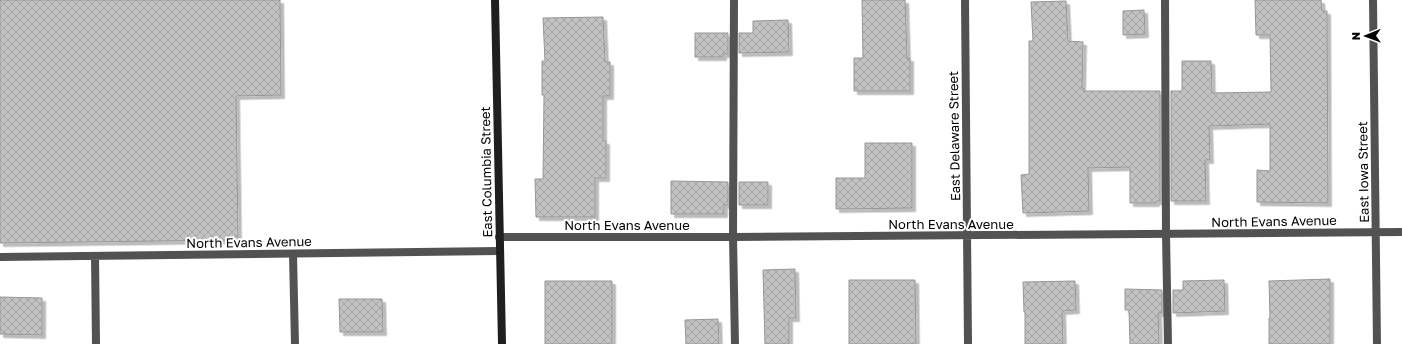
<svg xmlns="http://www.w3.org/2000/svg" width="1402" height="344" viewBox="0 0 1402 344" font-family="'Golos Text',sans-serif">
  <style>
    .building { fill: url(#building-cross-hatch); stroke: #969696; filter: url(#shadow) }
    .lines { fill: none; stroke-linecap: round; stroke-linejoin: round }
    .lane { stroke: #525252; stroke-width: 8 }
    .street { stroke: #525252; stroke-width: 8 }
    .secondary { stroke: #1f1f1f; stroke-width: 8 }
    .labels { text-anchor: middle; stroke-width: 4; stroke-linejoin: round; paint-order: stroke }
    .street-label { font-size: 13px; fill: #000; stroke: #fff }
  </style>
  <defs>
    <pattern id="building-cross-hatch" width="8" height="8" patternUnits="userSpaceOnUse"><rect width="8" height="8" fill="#c2c2c2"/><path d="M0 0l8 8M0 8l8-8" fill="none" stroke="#a5a5a5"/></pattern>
    <filter id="shadow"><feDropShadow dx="3.5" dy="3.5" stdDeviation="0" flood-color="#0004"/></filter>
  </defs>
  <rect width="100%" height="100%" fill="#fff"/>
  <path class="building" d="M 0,0 L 280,0 L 281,95 L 236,96 L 238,240 L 0,243 Z
    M 862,0 L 905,0 L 907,58 L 910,58 L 910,91 L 854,91 L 854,58 L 863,58 Z
    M 1255,0 L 1321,0 L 1322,11 L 1327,11 L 1328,203 L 1257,202 L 1257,170 L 1270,171 L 1270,124 L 1209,126 L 1210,160 L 1205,160 L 1206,201 L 1171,201 L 1171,91 L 1182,91 L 1182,61 L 1211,61 L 1212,93 L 1271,92 L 1270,35 L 1256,35 Z
    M 1066,1 L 1068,41 L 1083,42 L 1082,88 L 1084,88 L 1084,91 L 1160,91 L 1160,201 L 1156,201 L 1156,203 L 1130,203 L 1130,167 L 1088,168 L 1089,211 L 1023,213 L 1021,175 L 1029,174 L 1029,41 L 1033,41 L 1031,2 Z
    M 1144,10 L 1145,34 L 1123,35 L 1123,11 Z
    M 603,17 L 605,62 L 610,62 L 610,96 L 603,96 L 603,141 L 606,141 L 606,178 L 595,178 L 595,217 L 536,217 L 535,179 L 543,179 L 544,95 L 542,95 L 542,61 L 545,61 L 543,18 Z
    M 788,20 L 789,52 L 739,53 L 739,33 L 753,33 L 753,21 Z
    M 695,33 L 728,33 L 728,54 L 723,54 L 723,57 L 695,57 Z
    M 865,143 L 912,143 L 912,208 L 836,209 L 836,178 L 865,178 Z
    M 671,181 L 728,182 L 728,205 L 724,205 L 724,214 L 671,214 Z
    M 739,182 L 768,182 L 768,205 L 739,205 Z
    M 795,269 L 796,318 L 789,318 L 789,344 L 765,344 L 763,270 Z
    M 1330,279 L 1330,344 L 1269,344 L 1269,318 L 1270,318 L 1269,281 Z
    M 849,280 L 915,280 L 916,344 L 849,344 Z
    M 1224,280 L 1225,311 L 1173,313 L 1173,290 L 1183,290 L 1183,281 Z
    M 545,281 L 612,281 L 612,344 L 545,344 Z
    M 1075,281 L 1076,310 L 1062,311 L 1063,344 L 1025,344 L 1025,312 L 1024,312 L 1023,282 Z
    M 1125,289 L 1162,290 L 1162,313 L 1158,313 L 1159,344 L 1130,344 L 1129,310 L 1125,310 Z
    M 0,297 L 42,298 L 42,335 L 0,334 Z
    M 339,299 L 382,299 L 383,332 L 340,332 Z
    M 718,319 L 719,344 L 686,344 L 685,320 Z"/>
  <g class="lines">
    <path class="lane" d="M 734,0 L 733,237 L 735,344
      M 1165,0 L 1166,234 L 1168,344
      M 293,254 L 295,344"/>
    <path class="street" d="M 965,0 L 968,344
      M 1373,0 L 1377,344
      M 499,237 L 733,237 L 1402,232
      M 95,256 L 96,344
      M 0,257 L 499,251"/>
    <path class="secondary" d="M 495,0 L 502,344"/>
  </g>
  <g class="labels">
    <g class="street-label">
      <text transform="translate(954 136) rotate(-91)" y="5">East Delaware Street</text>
      <text transform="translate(486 172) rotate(-91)" y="5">East Columbia Street</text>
      <text transform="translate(1363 172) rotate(-91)" y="5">East Iowa Street</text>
      <text transform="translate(1274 221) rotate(-1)" y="5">North Evans Avenue</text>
      <text x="951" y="229">North Evans Avenue</text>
      <text x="627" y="230">North Evans Avenue</text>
      <text transform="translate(249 242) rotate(-1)" y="5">North Evans Avenue</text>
    </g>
  </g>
  <g transform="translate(1366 36) rotate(269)" stroke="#ffffff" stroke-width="3" paint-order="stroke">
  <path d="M0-3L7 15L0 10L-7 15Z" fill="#000000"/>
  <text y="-6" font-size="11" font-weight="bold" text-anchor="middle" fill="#000000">N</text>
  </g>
</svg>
